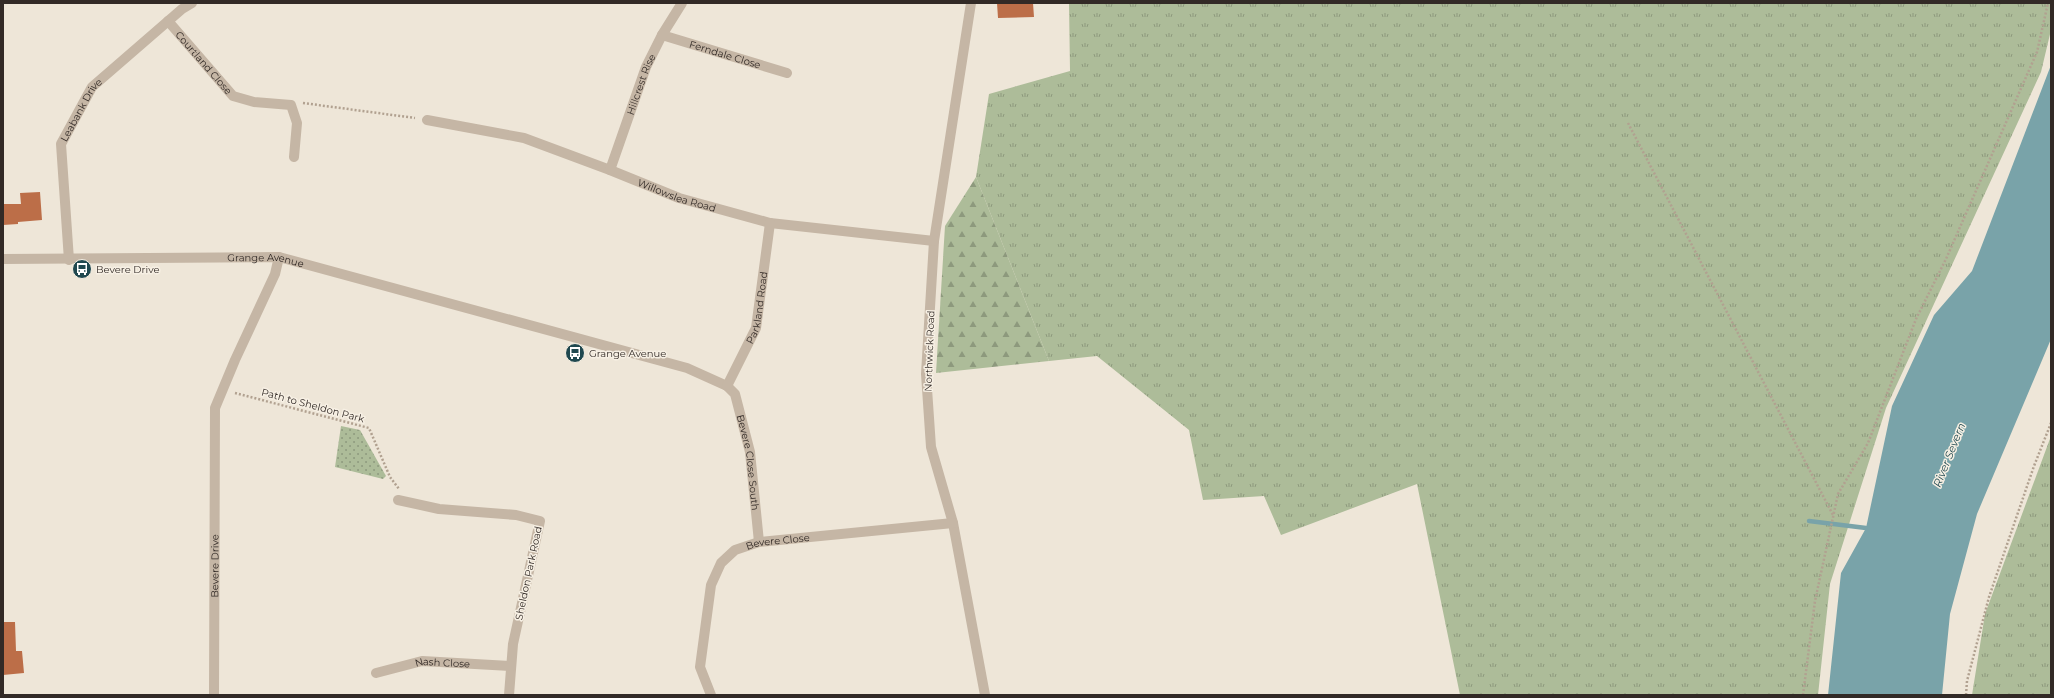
<svg xmlns="http://www.w3.org/2000/svg" width="2054" height="698" viewBox="0 0 2054 698" font-family="Montserrat,sans-serif">
  <style>
    .grass { fill: url(#grass-tufts) }
    .forest { fill: url(#forest-firs) }
    .park { fill: url(#park-dots) }
    .water { fill: #79a3a9 }
    .lines { fill: none; stroke-linecap: round; stroke-linejoin: round }
    .stream { stroke: #79a3a9; stroke-width: 4.5 }
    .building { fill: #bc6e48 }
    .path { stroke: #b1a190; stroke-width: 2.5; stroke-dasharray: 2 2; stroke-linecap: butt }
    .minor { stroke: #c5b6a5; stroke-width: 10 }
    .labels { text-anchor: middle; stroke-width: 3; stroke-linejoin: round; paint-order: stroke }
    .street-label { font-size: 10px; fill: #322a26; stroke: #f7f0e4 }
    .poi-label { font-size: 10px; fill: #322a26; stroke: #f7f0e4; text-anchor: start }
    .water-label { font-size: 11px; font-style: italic; fill: #1f484f; stroke: #f7f0e4 }
  </style>
  <defs>
    <pattern id="grass-tufts" width="24" height="20" patternUnits="userSpaceOnUse"><rect width="24" height="20" fill="#adbc99"/><path d="M3 7l-1-3M5 7V3M7 7l1-3M15 17l-1-3M17 17v-4M19 17l1-3" fill="none" stroke="#8d997d"/></pattern>
    <pattern id="forest-firs" width="22" height="20" patternUnits="userSpaceOnUse"><rect width="22" height="20" fill="#adbc99"/><path d="M5 1l3.5 6h-7zM16 11l3.5 6h-7z" fill="#8d997d"/></pattern>
    <pattern id="park-dots" width="8" height="8" patternUnits="userSpaceOnUse"><rect width="8" height="8" fill="#adbc99"/><path d="M2 2h.1M6 6h.1" fill="none" stroke="#8d997d" stroke-width="1.8" stroke-linecap="round"/></pattern>
  </defs>
  <rect width="100%" height="100%" fill="#eee6d8"/>
  <path class="grass" d="M 1069,3 L 2051,3 L 2051,30 L 2041,72 L 1886,408 L 1830,584 L 1818,695 L 1460,695 L 1417,484 L 1281,535 L 1264,496 L 1203,500 L 1189,430 L 1097,356 L 1049,361 L 976,177 L 989,94 L 1070,71 Z
    M 2051,436 L 2051,695 L 1972,695 L 1985,614 Z"/>
  <path class="forest" d="M 976,177 L 1049,361 L 936,373 L 945,226 Z"/>
  <path class="park" d="M 341,426 L 360,430 L 386,476 L 383,479 L 335,467 Z"/>
  <path class="water" d="M 2051,65 L 2051,339 L 1977,514 L 1950,614 L 1942,695 L 1828,695 L 1841,573 L 1866,528 L 1892,406 L 1934,315 L 1972,271 Z"/>
  <g class="lines">
    <path class="stream" d="M 1809,521 L 1866,528"/>
  </g>
  <path class="building" d="M 997,3 L 1033,3 L 1034,17 L 998,18 Z
    M 40,192 L 42,220 L 18,222 L 18,224 L 3,225 L 3,204 L 21,204 L 20,193 Z
    M 3,622 L 15,622 L 16,651 L 22,651 L 24,673 L 3,675 Z"/>
  <g class="lines">
    <path class="path" d="M 303,103 L 415,118
      M 1628,123 L 1833,515
      M 235,393 L 369,428 L 390,477 L 399,489
      M 1803,695 L 1815,601 L 1838,494 L 1868,443 L 1916,319 L 1946,259 L 2037,52 L 2048,3
      M 1966,695 L 1967,681 L 1989,597 L 2034,466 L 2051,423"/>
    <g class="minor">
      <path d="M 971,3 L 934,241 L 926,374 L 931,447 L 953,523 L 985,695"/>
      <path id="s1" d="M 168,21 L 233,96 L 254,102 L 291,105 L 297,123 L 294,157"/>
      <path id="s2" d="M 662,35 L 787,73"/>
      <path id="s3" d="M 427,120 L 524,138 L 610,170 L 679,198 L 770,223 L 934,241"/>
      <path id="s4" d="M 610,170 L 646,67 L 662,35 L 682,3"/>
      <path id="s5" d="M 3,259 L 279,257 L 687,368 L 727,386 L 735,394 L 750,452 L 759,542"/>
      <path id="s6" d="M 69,260 L 61,144 L 92,87 L 182,9 L 192,3"/>
      <path id="s7" d="M 727,386 L 756,328 L 770,223"/>
      <path d="M 398,500 L 439,509 L 516,515 L 540,521 L 513,644 L 509,695"/>
      <path id="s8" d="M 376,673 L 422,661 L 511,666"/>
      <path id="s9" d="M 214,695 L 215,408 L 235,360 L 275,274 L 279,257"/>
      <path id="s10" d="M 711,695 L 700,667 L 711,585 L 721,563 L 735,550 L 759,542 L 953,523"/>
    </g>
  </g>
  <defs>
    <symbol id="bus-disc" viewBox="-11 -11 22 22"><circle r="9.5" fill="#1f484f" stroke="#f7f0e4"/><path d="M-5-6H5V4H4V6H2V4H-2V6H-4V4H-5ZM-3.5-4V0h7V-4ZM-3.5 1.2v1.5H-2V1.2ZM2 1.2v1.5H3.5V1.2Z" fill="#fff"/></symbol>
  </defs>
  <g fill-rule="evenodd">
    <use href="#bus-disc" x="71" y="258" width="22" height="22"/>
    <use href="#bus-disc" x="564" y="342" width="22" height="22"/>
  </g>
  <g class="labels">
    <g class="street-label">
      <text dy="4" stroke="none"><textPath href="#s2" startOffset="66">Ferndale Close</textPath></text>
      <text dy="4" stroke="none"><textPath href="#s1" startOffset="55">Courtland Close</textPath></text>
      <text dy="4" stroke="none"><textPath href="#s4" startOffset="91">Hillcrest Rise</textPath></text>
      <text dy="4" stroke="none"><textPath href="#s6" startOffset="156">Leabank Drive</textPath></text>
      <text dy="4" stroke="none"><textPath href="#s3" startOffset="262">Willowslea Road</textPath></text>
      <text dy="4" stroke="none"><textPath href="#s5" startOffset="263">Grange Avenue</textPath></text>
      <text dy="4" stroke="none"><textPath href="#s7" startOffset="85">Parkland Road</textPath></text>
      <text transform="translate(929 351) rotate(-88)" y="4">Northwick Road</text>
      <text transform="translate(313 405) rotate(15)" y="4">Path to Sheldon Park</text>
      <text dy="4" stroke="none"><textPath href="#s5" startOffset="824">Bevere Close South</textPath></text>
      <text dy="4" stroke="none"><textPath href="#s10" startOffset="200">Bevere Close</textPath></text>
      <text dy="4" stroke="none"><textPath href="#s9" startOffset="129">Bevere Drive</textPath></text>
      <text transform="translate(528 573) rotate(-78)" y="4">Sheldon Park Road</text>
      <text dy="4" stroke="none"><textPath href="#s8" startOffset="68">Nash Close</textPath></text>
    </g>
    <g class="poi-label">
      <text x="96" y="273">Bevere Drive</text>
      <text x="589" y="357">Grange Avenue</text>
    </g>
    <g class="water-label">
      <text transform="translate(1949 455) rotate(-68)" y="4">River Severn</text>
    </g>
  </g>
  <rect width="2054" height="698" fill="none" stroke="#322a26" stroke-width="8"/>
</svg>
